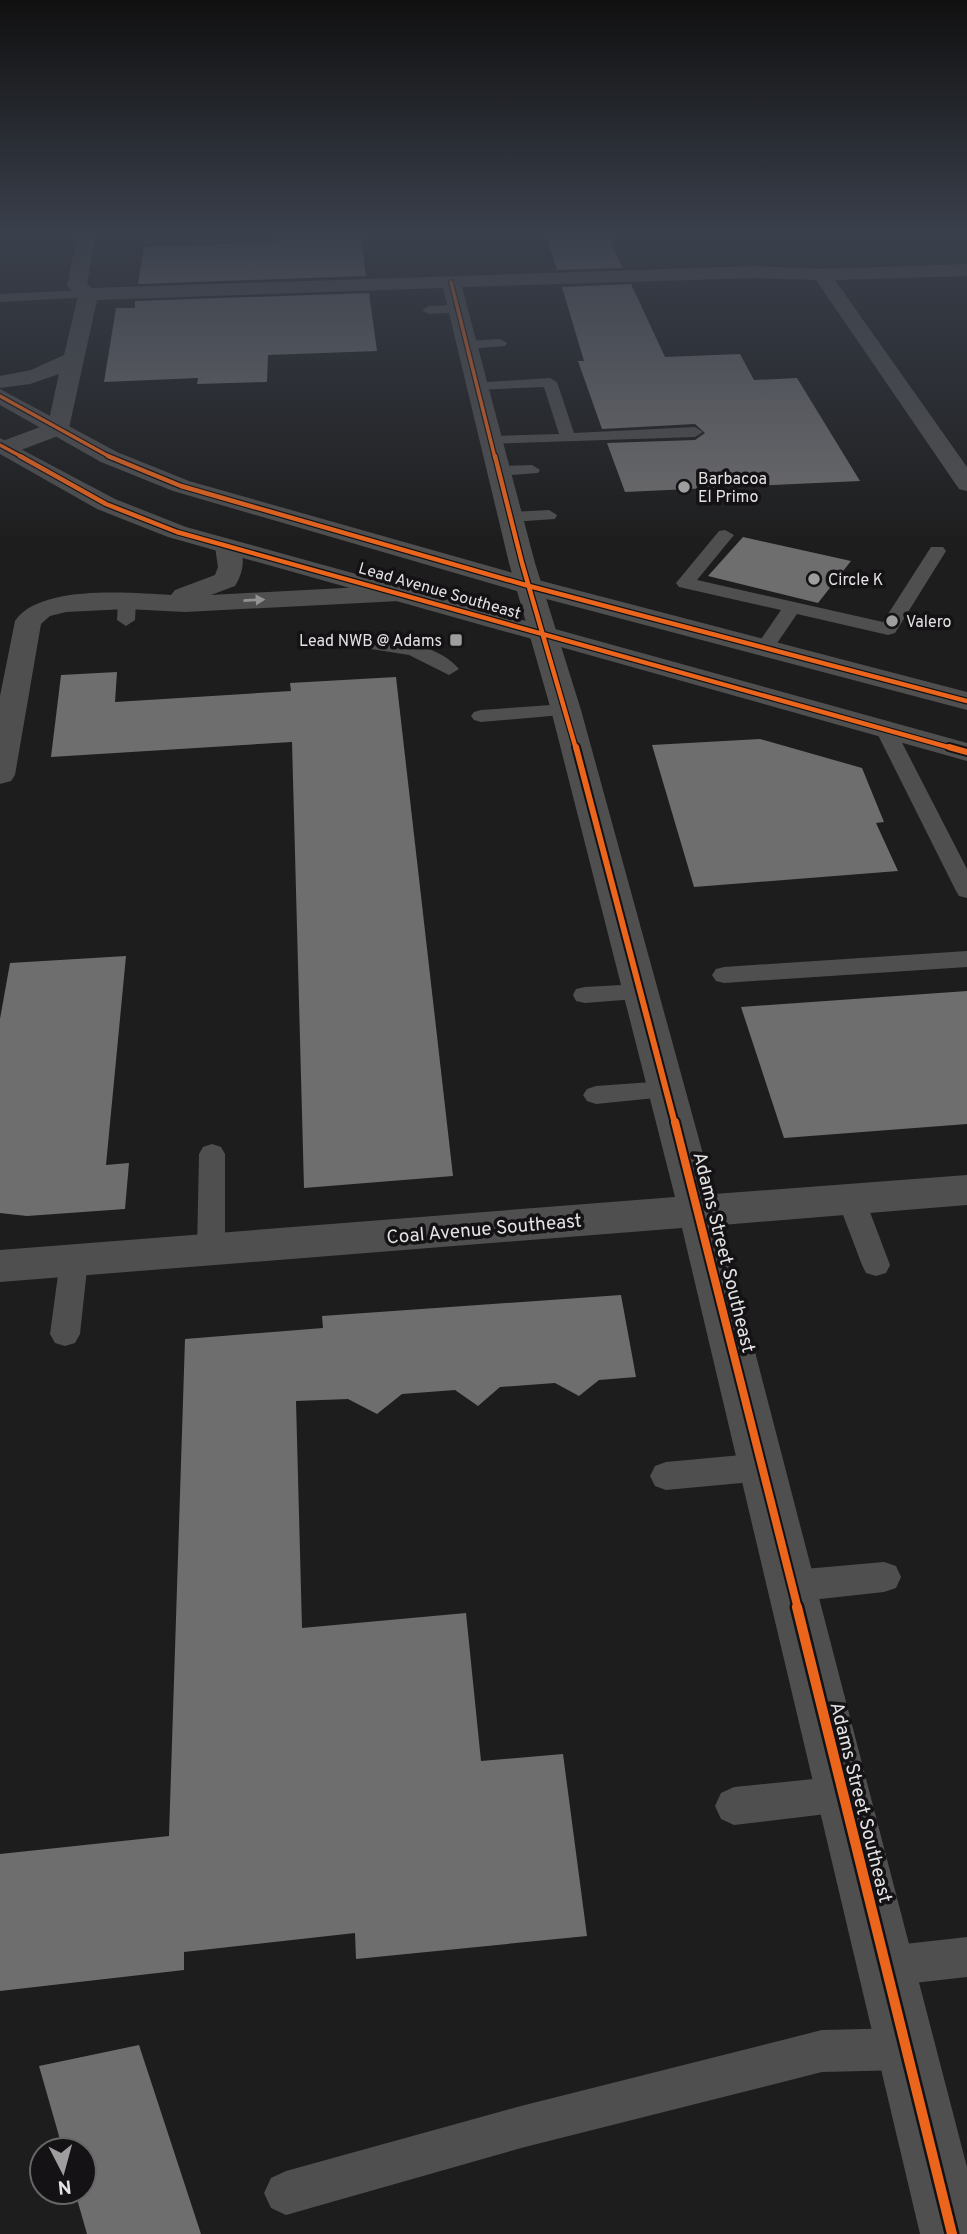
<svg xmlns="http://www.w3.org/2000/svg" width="967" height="2234" viewBox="0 0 967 2234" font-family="Overpass,sans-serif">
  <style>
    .building { fill: #6f6e6f }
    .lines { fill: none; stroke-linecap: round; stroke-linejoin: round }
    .service { fill: #4f4f4f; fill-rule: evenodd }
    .minor { fill: #4f4f4f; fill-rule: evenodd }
    .secondary { fill: #4f4f4f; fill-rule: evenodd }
    .cycleway-far4-casing { stroke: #141214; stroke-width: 6 }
    .cycleway-far3-casing { stroke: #141214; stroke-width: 7 }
    .cycleway-far2-casing { stroke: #141214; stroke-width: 10 }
    .cycleway-far1-casing { stroke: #141214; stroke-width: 12 }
    .cycleway-casing { stroke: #141214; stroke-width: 15 }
    .cycleway-far4 { stroke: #eb651d; stroke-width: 3.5 }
    .cycleway-far3 { stroke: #eb651d; stroke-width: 4.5 }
    .cycleway-far2 { stroke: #eb651d; stroke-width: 6 }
    .cycleway-far1 { stroke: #eb651d; stroke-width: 8 }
    .cycleway { stroke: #eb651d; stroke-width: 10 }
    .oneway { fill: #929292 }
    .poi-dot { fill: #9e9e9e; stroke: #141214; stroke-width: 2.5 }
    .labels { text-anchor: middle; stroke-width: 7; stroke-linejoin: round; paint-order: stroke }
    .far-poi-label { font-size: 16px; fill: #e4e3e4; stroke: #141214; text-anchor: start }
    .far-street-label { font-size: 16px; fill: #e4e3e4; stroke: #141214 }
    .street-label { font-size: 19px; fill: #e4e3e4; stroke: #141214 }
  </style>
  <rect width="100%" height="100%" fill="#1d1d1d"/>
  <path class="building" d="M 278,232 L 360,232 L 366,276 L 138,284 L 144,247 L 279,242 Z
    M 545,232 L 606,232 L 623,268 L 557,270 Z
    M 631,284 L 665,357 L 740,354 L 754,380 L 797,378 L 860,481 L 625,492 L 607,443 L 695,440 L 705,433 L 695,424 L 602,429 L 578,361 L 584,361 L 562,287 Z
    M 369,293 L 377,351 L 268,355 L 267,382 L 197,384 L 198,378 L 104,382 L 116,308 L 135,308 L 135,301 Z
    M 743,537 L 851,561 L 818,603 L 708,576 Z
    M 117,672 L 115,702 L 291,691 L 290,683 L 396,677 L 453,1176 L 304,1188 L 292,742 L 51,757 L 61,675 Z
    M 760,739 L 862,768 L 884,822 L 876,823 L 898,871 L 694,887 L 652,745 Z
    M 126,956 L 106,1165 L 129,1163 L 125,1209 L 27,1216 L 0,1213 L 0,1019 L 10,963 Z
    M 967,991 L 967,1124 L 784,1138 L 741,1007 Z
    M 621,1295 L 636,1377 L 599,1380 L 579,1396 L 555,1383 L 500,1387 L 478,1406 L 455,1390 L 402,1394 L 377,1414 L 348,1399 L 296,1401 L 302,1628 L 466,1613 L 481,1761 L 563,1754 L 587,1936 L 356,1959 L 355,1933 L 184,1952 L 184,1970 L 0,1991 L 0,1854 L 169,1836 L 185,1339 L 323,1328 L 322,1316 Z
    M 139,2045 L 201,2234 L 87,2234 L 75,2192 L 84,2192 L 84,2150 L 63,2150 L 39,2066 Z"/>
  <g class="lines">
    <path class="service" d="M 88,290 L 95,294 L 93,297 L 0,302 L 0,294 Z
      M 458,305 L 463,306 L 463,312 L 429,314 L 422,310 L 429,306 Z
      M 500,339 L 507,343 L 505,346 L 466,349 L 459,345 L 466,341 Z
      M 550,378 L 557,382 L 574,433 L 695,427 L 703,432 L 695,437 L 485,444 L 482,441 L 485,438 L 490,436 L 559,434 L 544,387 L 477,390 L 470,386 L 472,383 Z
      M 532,465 L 540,470 L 538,473 L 498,476 L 490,471 L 498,466 Z
      M 549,510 L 557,515 L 555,519 L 511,522 L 503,517 L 511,512 Z
      M 725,530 L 734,535 L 697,580 L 883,622 L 931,547 L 943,547 L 946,551 L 895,633 L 888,635 L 797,614 L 771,652 L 764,654 L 755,648 L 781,610 L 679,587 L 676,583 L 719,531 Z
      M 127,596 L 136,601 L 135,620 L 126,626 L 117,620 L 118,601 Z
      M 378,639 C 404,640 442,648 459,669 L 449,675 L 409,655 L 371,649 L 369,645 Z
      M 566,704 L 573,706 L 576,710 L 573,714 L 481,722 L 474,720 L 471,716 L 474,712 L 481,710 Z
      M 885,723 L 892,725 L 895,729 L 967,869 L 967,898 L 959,896 L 956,891 L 875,729 L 878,725 Z
      M 967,951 L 967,967 L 724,983 L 716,981 L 712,975 L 716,969 L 724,967 Z
      M 640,984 L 649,986 L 652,992 L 649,998 L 585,1003 L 576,1001 L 573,995 L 576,989 L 585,987 Z
      M 666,1081 L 675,1084 L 679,1090 L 675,1096 L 596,1104 L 587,1101 L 583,1095 L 587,1089 L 596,1086 Z
      M 212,1144 L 221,1147 L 225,1154 L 225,1250 L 221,1258 L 211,1261 L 201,1258 L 197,1250 L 199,1154 L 203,1147 Z
      M 851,1189 L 861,1192 L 865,1199 L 890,1265 L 886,1273 L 876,1276 L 866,1273 L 862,1265 L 837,1199 L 841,1192 Z
      M 74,1249 L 84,1252 L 88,1260 L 80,1334 L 75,1343 L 65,1346 L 55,1343 L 50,1334 L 60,1260 L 64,1252 Z
      M 763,1453 L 774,1457 L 779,1467 L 774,1477 L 763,1481 L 666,1490 L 655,1486 L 650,1476 L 655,1466 L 666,1462 Z
      M 884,1562 L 896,1566 L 901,1577 L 896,1588 L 884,1592 L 793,1602 L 781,1597 L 776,1586 L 781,1575 L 793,1570 Z
      M 843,1776 L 856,1781 L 861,1794 L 856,1807 L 843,1812 L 734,1825 L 721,1819 L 715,1806 L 721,1793 L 734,1787 Z
      M 967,1937 L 967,1977 L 887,1986 L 873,1980 L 867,1966 L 873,1952 L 887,1946 Z
      M 906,2028 L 921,2034 L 927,2049 L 921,2064 L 906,2070 L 822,2072 L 521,2148 L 286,2215 L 271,2208 L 264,2193 L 271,2178 L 286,2171 L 521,2106 L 822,2030 Z"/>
    <path class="minor" d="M 78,232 L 96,232 L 87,284 L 92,288 L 756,266 L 822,269 L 967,264 L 967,276 L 835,280 L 967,467 L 967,491 L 959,489 L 816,280 L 756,278 L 462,287 L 535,563 L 581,710 L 714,1194 L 967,1175 L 967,1205 L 722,1225 L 967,2167 L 967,2234 L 920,2234 L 682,1228 L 0,1282 L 0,1250 L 675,1197 L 551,710 L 509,563 L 443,288 L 97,300 L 69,428 L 66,433 L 13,453 L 0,454 L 0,442 L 48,424 L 59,374 L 30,384 L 0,388 L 0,376 L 31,370 L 64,355 L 78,296 L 67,286 Z
      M 228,539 L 237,542 C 246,555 244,572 235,586 L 211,595 L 400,585 L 409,587 L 413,593 L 409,599 L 400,601 L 185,612 L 127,609 L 66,612 L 50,616 L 41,624 L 15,775 L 11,781 L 0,784 L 0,696 L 15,621 C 40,584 131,593 171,595 L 175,590 L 215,575 L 218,567 L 215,547 L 219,542 Z"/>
    <path class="secondary" d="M 0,389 L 117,452 L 189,481 L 538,580 L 967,692 L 967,710 L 520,592 L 173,491 L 101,462 L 0,405 Z
      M 0,438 L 115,499 L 186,527 L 967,743 L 967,761 L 168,537 L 97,509 L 0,454 Z"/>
    <defs>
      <path id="cycleway-far4" d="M 451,282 L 495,458
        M 0,396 L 112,458
        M 0,445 L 24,458"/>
      <path id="cycleway-far3" d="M 20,456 L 106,504 L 177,532 L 955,749
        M 108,456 L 181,486 L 529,586 L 967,701
        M 495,456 L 522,563 L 576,749"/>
      <path id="cycleway-far2" d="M 576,747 L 675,1124
        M 949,747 L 967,752"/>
      <path id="cycleway-far1" d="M 675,1122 L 798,1609"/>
      <path id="cycleway" d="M 797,1607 L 952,2234"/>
    </defs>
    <use href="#cycleway-far4" class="cycleway-far4-casing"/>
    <use href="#cycleway-far3" class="cycleway-far3-casing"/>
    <use href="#cycleway-far2" class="cycleway-far2-casing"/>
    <use href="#cycleway-far1" class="cycleway-far1-casing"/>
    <use href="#cycleway" class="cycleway-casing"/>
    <use href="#cycleway-far4" class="cycleway-far4"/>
    <use href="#cycleway-far3" class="cycleway-far3"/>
    <use href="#cycleway-far2" class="cycleway-far2"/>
    <use href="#cycleway-far1" class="cycleway-far1"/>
    <use href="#cycleway" class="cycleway"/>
  </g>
  <defs><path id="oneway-solid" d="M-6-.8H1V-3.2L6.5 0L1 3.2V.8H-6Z" transform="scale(1.75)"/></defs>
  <use class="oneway" href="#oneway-solid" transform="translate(254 600) rotate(-3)"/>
  <linearGradient id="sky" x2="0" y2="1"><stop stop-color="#101010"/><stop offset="0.43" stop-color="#3a404c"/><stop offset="1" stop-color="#3a404c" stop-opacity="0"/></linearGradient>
  <rect width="967" height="545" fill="url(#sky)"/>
  <g class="poi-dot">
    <circle cx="684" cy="487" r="7"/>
    <circle cx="814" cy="579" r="7"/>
    <circle cx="892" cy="621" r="7"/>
    <rect x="449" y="633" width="14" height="14" rx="3.5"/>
  </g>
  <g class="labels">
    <g class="far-poi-label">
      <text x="698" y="484">Barbacoa<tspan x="698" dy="18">El Primo</tspan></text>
      <text x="828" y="585">Circle K</text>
      <text x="906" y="627">Valero</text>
      <text x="442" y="646" text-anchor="end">Lead NWB @ Adams</text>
    </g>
    <g class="far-street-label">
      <text transform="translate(440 590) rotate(16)" y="6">Lead Avenue Southeast</text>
    </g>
    <g class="street-label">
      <text transform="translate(484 1228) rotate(-5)" y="7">Coal Avenue Southeast</text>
      <text transform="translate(725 1252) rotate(76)" y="7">Adams Street Southeast</text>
      <text transform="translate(862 1802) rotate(76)" y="7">Adams Street Southeast</text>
    </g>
  </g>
  <g transform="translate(63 2171) rotate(174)"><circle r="33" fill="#141214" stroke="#676667" stroke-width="2"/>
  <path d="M0-5L12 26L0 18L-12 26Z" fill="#9e9e9e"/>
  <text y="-10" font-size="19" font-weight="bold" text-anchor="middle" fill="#e4e3e4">N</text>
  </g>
</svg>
